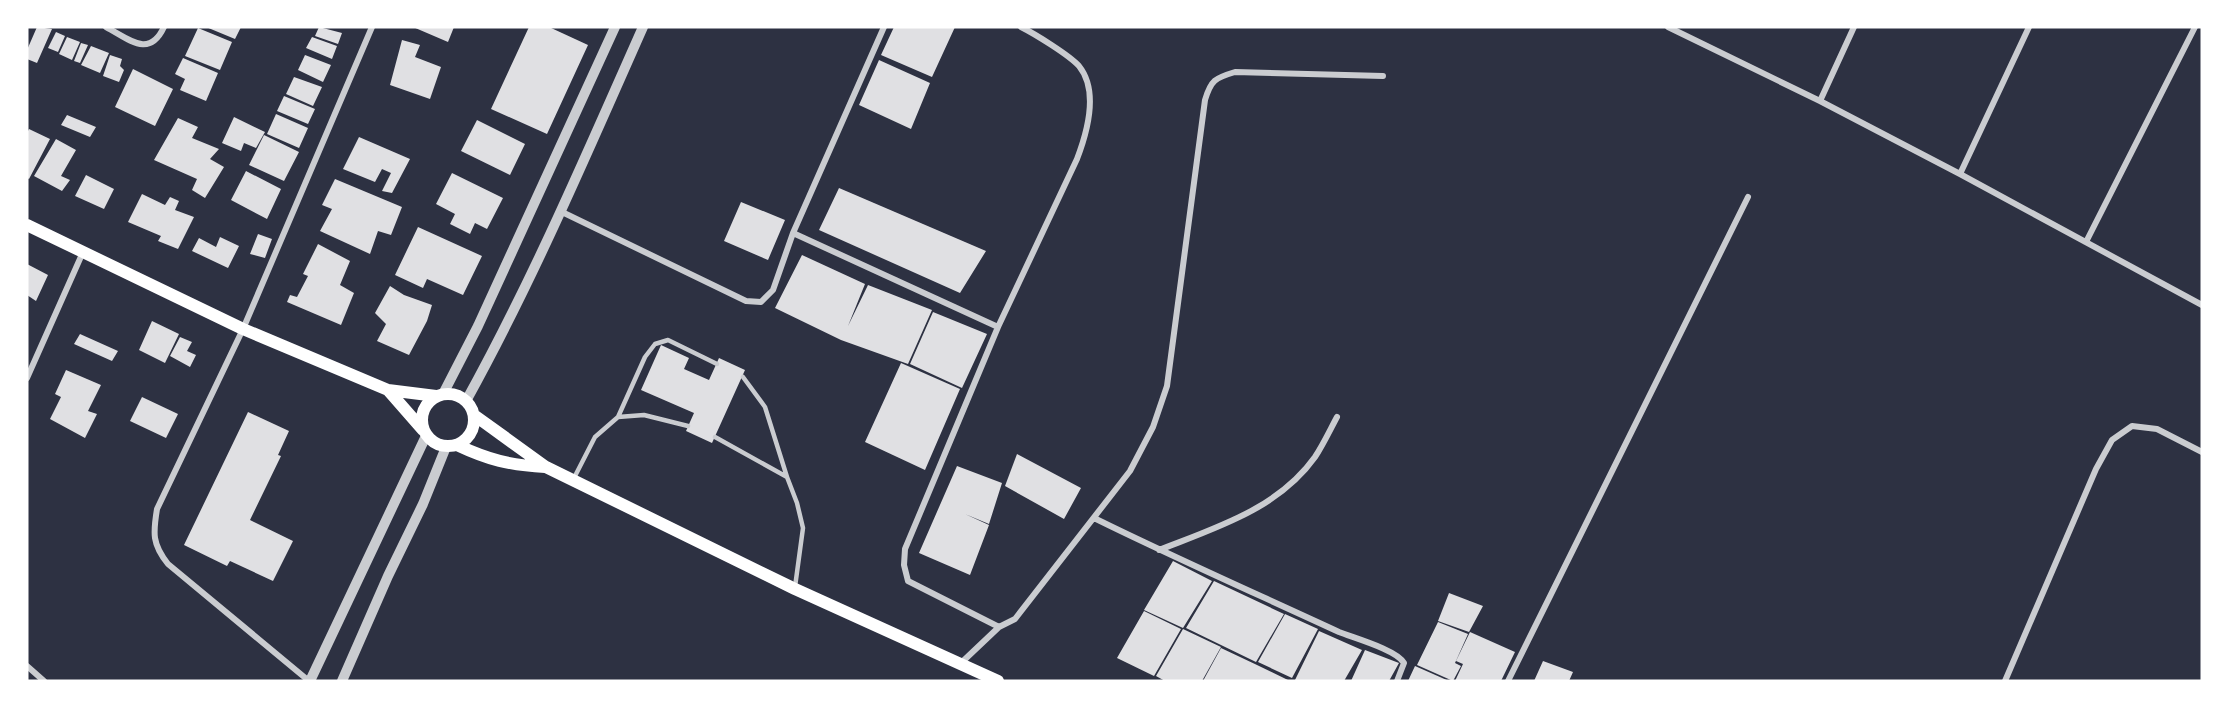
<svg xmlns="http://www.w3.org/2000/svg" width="2229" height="708" viewBox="0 0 2229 708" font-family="Karla,sans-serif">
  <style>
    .building { fill: #e0e0e3 }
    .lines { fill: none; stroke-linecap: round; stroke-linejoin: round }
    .service { stroke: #caccd0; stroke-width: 4.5 }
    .minor { stroke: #caccd0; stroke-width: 6 }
    .tertiary { stroke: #caccd0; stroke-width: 10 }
    .secondary { stroke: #fff; stroke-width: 12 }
  </style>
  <rect width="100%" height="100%" fill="#2d3142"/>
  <path class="building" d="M 37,27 L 52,29 L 37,63 L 27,59 L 27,50 Z
    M 206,27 L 241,27 L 235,39 Z
    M 319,27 L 342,33 L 338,44 L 315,36 Z
    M 413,27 L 454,27 L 448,42 Z
    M 529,27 L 549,27 L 588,45 L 547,134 L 491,109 Z
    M 894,27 L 955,27 L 932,77 L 881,55 Z
    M 198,28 L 232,42 L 220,70 L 185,56 Z
    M 56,32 L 65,36 L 58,52 L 48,48 Z
    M 67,37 L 80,42 L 72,60 L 59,54 Z
    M 312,37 L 337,46 L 332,59 L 306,48 Z
    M 402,40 L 420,45 L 415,57 L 441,67 L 430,99 L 390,85 Z
    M 81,43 L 88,45 L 80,63 L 74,61 Z
    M 91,46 L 109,53 L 100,73 L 81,65 Z
    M 110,55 L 122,59 L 120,66 L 124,70 L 119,82 L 103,76 Z
    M 305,55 L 331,65 L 323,82 L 298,70 Z
    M 183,58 L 218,73 L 206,101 L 180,90 L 185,79 L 175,74 Z
    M 879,60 L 930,83 L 911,129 L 859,105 Z
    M 133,69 L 173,89 L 155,126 L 115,107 Z
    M 294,77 L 322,87 L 313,106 L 286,94 Z
    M 284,96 L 315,109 L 308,124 L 277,111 Z
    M 276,114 L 308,128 L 299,148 L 267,134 Z
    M 67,115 L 96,127 L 90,137 L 61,125 Z
    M 234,117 L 265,132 L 256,148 L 244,143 L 241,151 L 222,143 Z
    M 178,118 L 198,127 L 192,138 L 219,149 L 210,159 L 224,167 L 205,198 L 192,190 L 197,179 L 154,160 Z
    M 477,120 L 525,144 L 510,175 L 461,151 Z
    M 29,129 L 50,139 L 29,179 L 27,178 L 27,133 Z
    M 264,135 L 299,152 L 284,181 L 249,165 Z
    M 359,137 L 410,159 L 392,193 L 382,191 L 391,173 L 382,169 L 375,182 L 343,169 Z
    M 56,139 L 76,150 L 61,176 L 70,180 L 62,191 L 34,176 Z
    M 246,171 L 281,189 L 267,219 L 231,200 Z
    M 452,173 L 503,198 L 487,229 L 475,223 L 470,234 L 450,224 L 455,214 L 436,204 Z
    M 86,175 L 114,189 L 104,209 L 75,196 Z
    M 335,179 L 402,207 L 391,235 L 378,231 L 370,254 L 320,231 L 332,209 L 322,205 Z
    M 839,188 L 986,251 L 960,293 L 819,230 Z
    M 142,194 L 165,205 L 170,197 L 179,201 L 175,210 L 194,217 L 178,249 L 158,241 L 161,236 L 128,222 Z
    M 741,202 L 785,220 L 768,260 L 724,241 Z
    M 418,227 L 482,256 L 463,295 L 427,279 L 423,288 L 395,275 Z
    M 258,234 L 272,239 L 265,258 L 250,254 Z
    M 220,237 L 239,246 L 228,268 L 192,251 L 199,238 L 216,247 Z
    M 318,244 L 350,261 L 340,285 L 354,293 L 341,325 L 287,302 L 290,295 L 297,297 L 308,276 L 303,274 Z
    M 802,255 L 865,284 L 848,326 L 868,285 L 932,310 L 908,364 L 841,340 L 775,308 Z
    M 27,264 L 48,275 L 36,301 L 27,295 Z
    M 390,286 L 404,295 L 432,305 L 427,321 L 409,355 L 377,341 L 386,324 L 375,313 Z
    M 933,312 L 987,334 L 962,388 L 910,364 Z
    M 152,321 L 179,334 L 165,363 L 139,350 Z
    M 80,334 L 118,351 L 112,361 L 74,344 Z
    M 180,337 L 192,342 L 187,351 L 196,355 L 190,367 L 170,356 Z
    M 661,345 L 689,358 L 684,369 L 709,380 L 719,358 L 745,370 L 712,443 L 686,431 L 694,413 L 641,390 Z
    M 901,363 L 960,389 L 925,470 L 865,442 Z
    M 66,370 L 101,385 L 88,411 L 97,414 L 85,438 L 50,419 L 61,397 L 55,394 Z
    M 142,397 L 178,414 L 166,438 L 130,421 Z
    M 248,412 L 289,431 L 278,455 L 281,456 L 250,520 L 293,541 L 273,581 L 230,561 L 227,566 L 184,545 Z
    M 1017,454 L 1081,488 L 1064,519 L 1005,486 Z
    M 957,466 L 1002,483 L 989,524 L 965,514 L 989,525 L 970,575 L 919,553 Z
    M 1173,561 L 1212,581 L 1183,628 L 1144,610 Z
    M 1214,581 L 1284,614 L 1256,662 L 1186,628 Z
    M 1449,593 L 1483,606 L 1469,632 L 1438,621 Z
    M 1144,611 L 1181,629 L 1154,676 L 1117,658 Z
    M 1285,614 L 1318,629 L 1292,678 L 1258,662 Z
    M 1438,622 L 1468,634 L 1455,663 L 1461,666 L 1453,681 L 1417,665 Z
    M 1183,629 L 1221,647 L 1202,681 L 1165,681 L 1156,676 Z
    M 1319,631 L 1362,650 L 1344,681 L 1295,680 Z
    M 1470,632 L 1515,652 L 1501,681 L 1455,681 L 1463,664 L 1456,661 Z
    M 1221,648 L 1257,665 L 1290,681 L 1203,681 Z
    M 1365,650 L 1399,663 L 1389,681 L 1351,681 Z
    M 1543,661 L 1573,672 L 1569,681 L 1534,681 Z
    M 1415,666 L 1449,681 L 1408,681 Z"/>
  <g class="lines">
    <path class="service" d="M 743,377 L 765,407 L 787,477
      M 618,417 L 645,357 L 655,344 L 668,340 L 717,364
      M 715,437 L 787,477 L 797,503 L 803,528 L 795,587
      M 574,478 L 595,437 L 618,417 L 644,415 L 688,426"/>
    <path class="minor" d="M 106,27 C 129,39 149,59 164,27
      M 1668,27 L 1820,101 L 1960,174 L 2202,305
      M 1820,101 L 1854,27
      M 1960,174 L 2029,27
      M 562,212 L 746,301 L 761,302 L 773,290 L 793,233 L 884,27
      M 793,233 L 998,327
      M 2086,242 L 2195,27
      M 27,378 L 83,252
      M 1094,518 C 1175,558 1257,594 1339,632 C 1354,638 1397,650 1404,663 L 1397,681
      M 1159,550 C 1215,528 1278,509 1315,457 C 1323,445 1330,430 1337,417
      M 999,627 L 1015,619 L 1130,471 L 1153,427 L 1167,386 L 1205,100 C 1211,80 1215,78 1235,72 L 1383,76
      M 961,663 L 999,627 L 908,581 L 904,565 L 905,549 L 998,327 L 1077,159 C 1087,133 1099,91 1079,66 C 1069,55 1035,34 1021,27
      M 27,666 L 44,681
      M 309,681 L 168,564 C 152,544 153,533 157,509 L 243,329 L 372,27
      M 1508,681 L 1748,197
      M 2005,681 L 2096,469 L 2112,440 L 2132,426 L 2157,429 L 2202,452"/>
    <path class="tertiary" d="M 443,394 L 478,326 L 615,27
      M 466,401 C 533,280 587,153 643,27
      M 310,681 L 426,436
      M 342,681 L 388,576 L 423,504 L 446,447"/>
    <path class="secondary" d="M 27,225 L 243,329 L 388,390 L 436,396
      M 388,390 L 423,430
      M422 420a26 26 0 1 1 52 0a26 26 0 1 1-52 0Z
      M 474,415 L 546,467 L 795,589 L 998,681
      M 457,445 C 489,460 509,465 545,467"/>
  </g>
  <rect width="2229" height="708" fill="none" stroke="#ffffff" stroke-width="57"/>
</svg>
